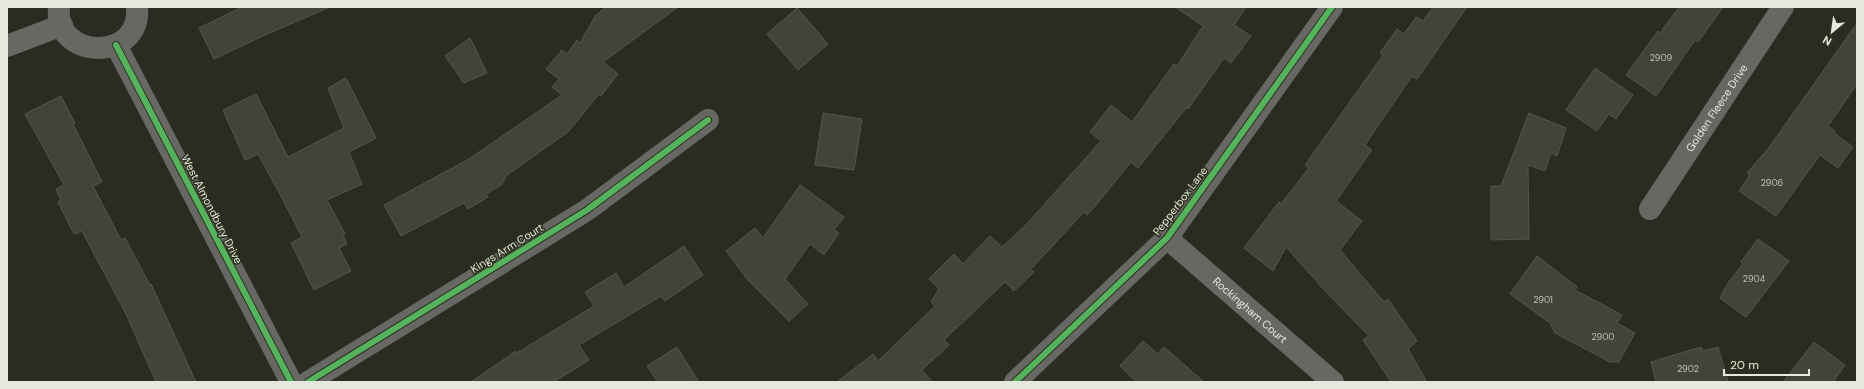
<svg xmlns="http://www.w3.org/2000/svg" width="1864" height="389" viewBox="0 0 1864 389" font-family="'DM Sans',sans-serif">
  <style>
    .building { fill: #424439; stroke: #54564e }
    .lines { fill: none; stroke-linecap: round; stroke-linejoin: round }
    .street { stroke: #676863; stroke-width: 22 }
    .cycleway-casing { stroke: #2c301e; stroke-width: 8 }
    .cycleway { stroke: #56b35d; stroke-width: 6 }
    .labels { text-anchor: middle; stroke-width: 3; stroke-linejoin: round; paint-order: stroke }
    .number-label { font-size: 9px; fill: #bcc0b4 }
    .street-label { font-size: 11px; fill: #e5e9dd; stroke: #2c301e }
  </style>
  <rect width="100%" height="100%" fill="#2a2c22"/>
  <path class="building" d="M 242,7 L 330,7 L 265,35 L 214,59 L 199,28 Z
    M 606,7 L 678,7 L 603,62 L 618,74 L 601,96 L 599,94 L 568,132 L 507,175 L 501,185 L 486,194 L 488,197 L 468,209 L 464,203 L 401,236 L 384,205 L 469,159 L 562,95 L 552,87 L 559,79 L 546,69 L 562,50 L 567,54 L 577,40 L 580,43 L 596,15 Z
    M 1175,7 L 1246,7 L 1234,25 L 1251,36 L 1231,63 L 1224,58 L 1188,109 L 1186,108 L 1138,168 L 1131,162 L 1096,205 L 1087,215 L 1084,212 L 1031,269 L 1034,272 L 1014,291 L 1005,282 L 944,340 L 949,345 L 922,370 L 932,382 L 837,382 L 873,354 L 878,361 L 935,306 L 931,302 L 939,289 L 929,279 L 954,254 L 963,264 L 990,236 L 1002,247 L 1024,227 L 1101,141 L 1090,132 L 1111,105 L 1132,122 L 1174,64 L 1177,66 L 1203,26 Z
    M 1433,7 L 1467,7 L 1417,79 L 1412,76 L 1386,114 L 1365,145 L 1372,150 L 1336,201 L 1362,221 L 1340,250 L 1384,302 L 1388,299 L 1417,341 L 1408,349 L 1427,382 L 1391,382 L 1363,340 L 1369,336 L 1327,293 L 1286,247 L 1273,271 L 1244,248 L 1279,202 L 1281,204 L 1309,168 L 1305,165 L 1383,55 L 1380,53 L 1397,29 L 1404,34 L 1416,17 L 1423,21 Z
    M 1679,7 L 1723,7 L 1698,42 L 1695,40 L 1656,96 L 1626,75 L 1658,31 L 1660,33 Z
    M 797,8 L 828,44 L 798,70 L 767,34 Z
    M 1857,23 L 1857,84 L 1828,126 L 1835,131 L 1834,133 L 1853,147 L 1838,168 L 1820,155 L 1776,216 L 1739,191 L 1750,175 L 1747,173 L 1768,149 Z
    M 470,38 L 487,73 L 464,83 L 445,56 Z
    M 1595,68 L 1633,95 L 1616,119 L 1609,114 L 1597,131 L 1566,110 Z
    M 346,78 L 376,138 L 349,152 L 362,184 L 327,200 L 345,234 L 343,235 L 347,244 L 339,248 L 351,271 L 314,290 L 291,243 L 302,237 L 282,198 L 258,154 L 245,160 L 223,110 L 256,94 L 288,157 L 344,128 L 328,88 Z
    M 61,96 L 75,123 L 73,124 L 102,182 L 93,186 L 121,240 L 125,238 L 150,285 L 151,284 L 196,382 L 156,382 L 126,314 L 82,231 L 74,234 L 58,202 L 61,200 L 56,189 L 64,185 L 25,114 Z
    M 823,113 L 862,119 L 854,170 L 815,165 Z
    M 1529,113 L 1566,128 L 1557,156 L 1551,153 L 1545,171 L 1528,165 L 1529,239 L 1491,240 L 1491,186 L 1501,186 Z
    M 800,185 L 844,217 L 834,230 L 839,233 L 824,255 L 810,244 L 785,279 L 808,304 L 789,321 L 748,280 L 726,251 L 755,228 L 763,238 Z
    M 1758,239 L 1789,261 L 1746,317 L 1720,298 L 1728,283 L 1743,264 L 1741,262 Z
    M 684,246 L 703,275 L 665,301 L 661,296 L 579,345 L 589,360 L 573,370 L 554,382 L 471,382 L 516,351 L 517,353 L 594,306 L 585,292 L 616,273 L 624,287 Z
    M 1537,256 L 1577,287 L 1575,290 L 1622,315 L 1617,323 L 1635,333 L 1619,362 L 1610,362 L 1555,333 L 1550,323 L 1510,294 Z
    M 1143,341 L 1158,354 L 1164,347 L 1204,382 L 1137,382 L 1120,366 Z
    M 1814,342 L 1845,365 L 1833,382 L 1783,382 Z
    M 677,347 L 699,382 L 658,382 L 647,366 Z
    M 1701,347 L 1703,351 L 1718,347 L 1728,382 L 1656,382 L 1651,362 Z"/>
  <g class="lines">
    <g class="street">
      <path d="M 59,7 C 53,60 142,63 137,7"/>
      <path d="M 116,45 L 291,382"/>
      <path d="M 7,46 L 62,25"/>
      <path id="s1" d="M 1650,209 L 1783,7"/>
      <path id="s2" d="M 1167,238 L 1333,382"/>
      <path d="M 308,382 L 587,210 L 708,120"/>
      <path d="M 1015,382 L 1167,238 L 1332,7"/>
    </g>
    <defs>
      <path id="cycleway" d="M 116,45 L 291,382
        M 308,382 L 587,210 L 708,120
        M 1015,382 L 1167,238 L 1332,7"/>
    </defs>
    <use href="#cycleway" class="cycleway-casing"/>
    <use href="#cycleway" class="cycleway"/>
  </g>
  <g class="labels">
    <g class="number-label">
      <text x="1661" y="61">2909</text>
      <text x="1772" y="186">2906</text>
      <text x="1754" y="282">2904</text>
      <text x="1543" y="303">2901</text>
      <text x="1603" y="340">2900</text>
      <text x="1688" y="372">2902</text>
    </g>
    <g class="street-label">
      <text dy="4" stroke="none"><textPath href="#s1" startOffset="121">Golden Fleece Drive</textPath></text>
      <text transform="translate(1180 201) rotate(-53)" y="4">Pepperbox Lane</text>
      <text transform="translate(212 209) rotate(63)" y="4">West Almondbury Drive</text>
      <text transform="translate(507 248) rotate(-32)" y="4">Kings Arm Court</text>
      <text dy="4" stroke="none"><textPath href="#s2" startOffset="110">Rockingham Court</textPath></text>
    </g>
  </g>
  <rect width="1864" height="389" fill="none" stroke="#e5e9dd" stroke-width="16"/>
  <g transform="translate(1832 32) rotate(209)" stroke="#2c301e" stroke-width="3" paint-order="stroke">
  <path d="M0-3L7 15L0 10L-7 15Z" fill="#e5e9dd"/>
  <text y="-6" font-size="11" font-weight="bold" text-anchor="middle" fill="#e5e9dd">N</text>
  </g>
  <path d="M1724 369v6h85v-6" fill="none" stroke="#e5e9dd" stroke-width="2"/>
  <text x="1730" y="369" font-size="12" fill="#e5e9dd" stroke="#2c301e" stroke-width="3" paint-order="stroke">20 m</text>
</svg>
